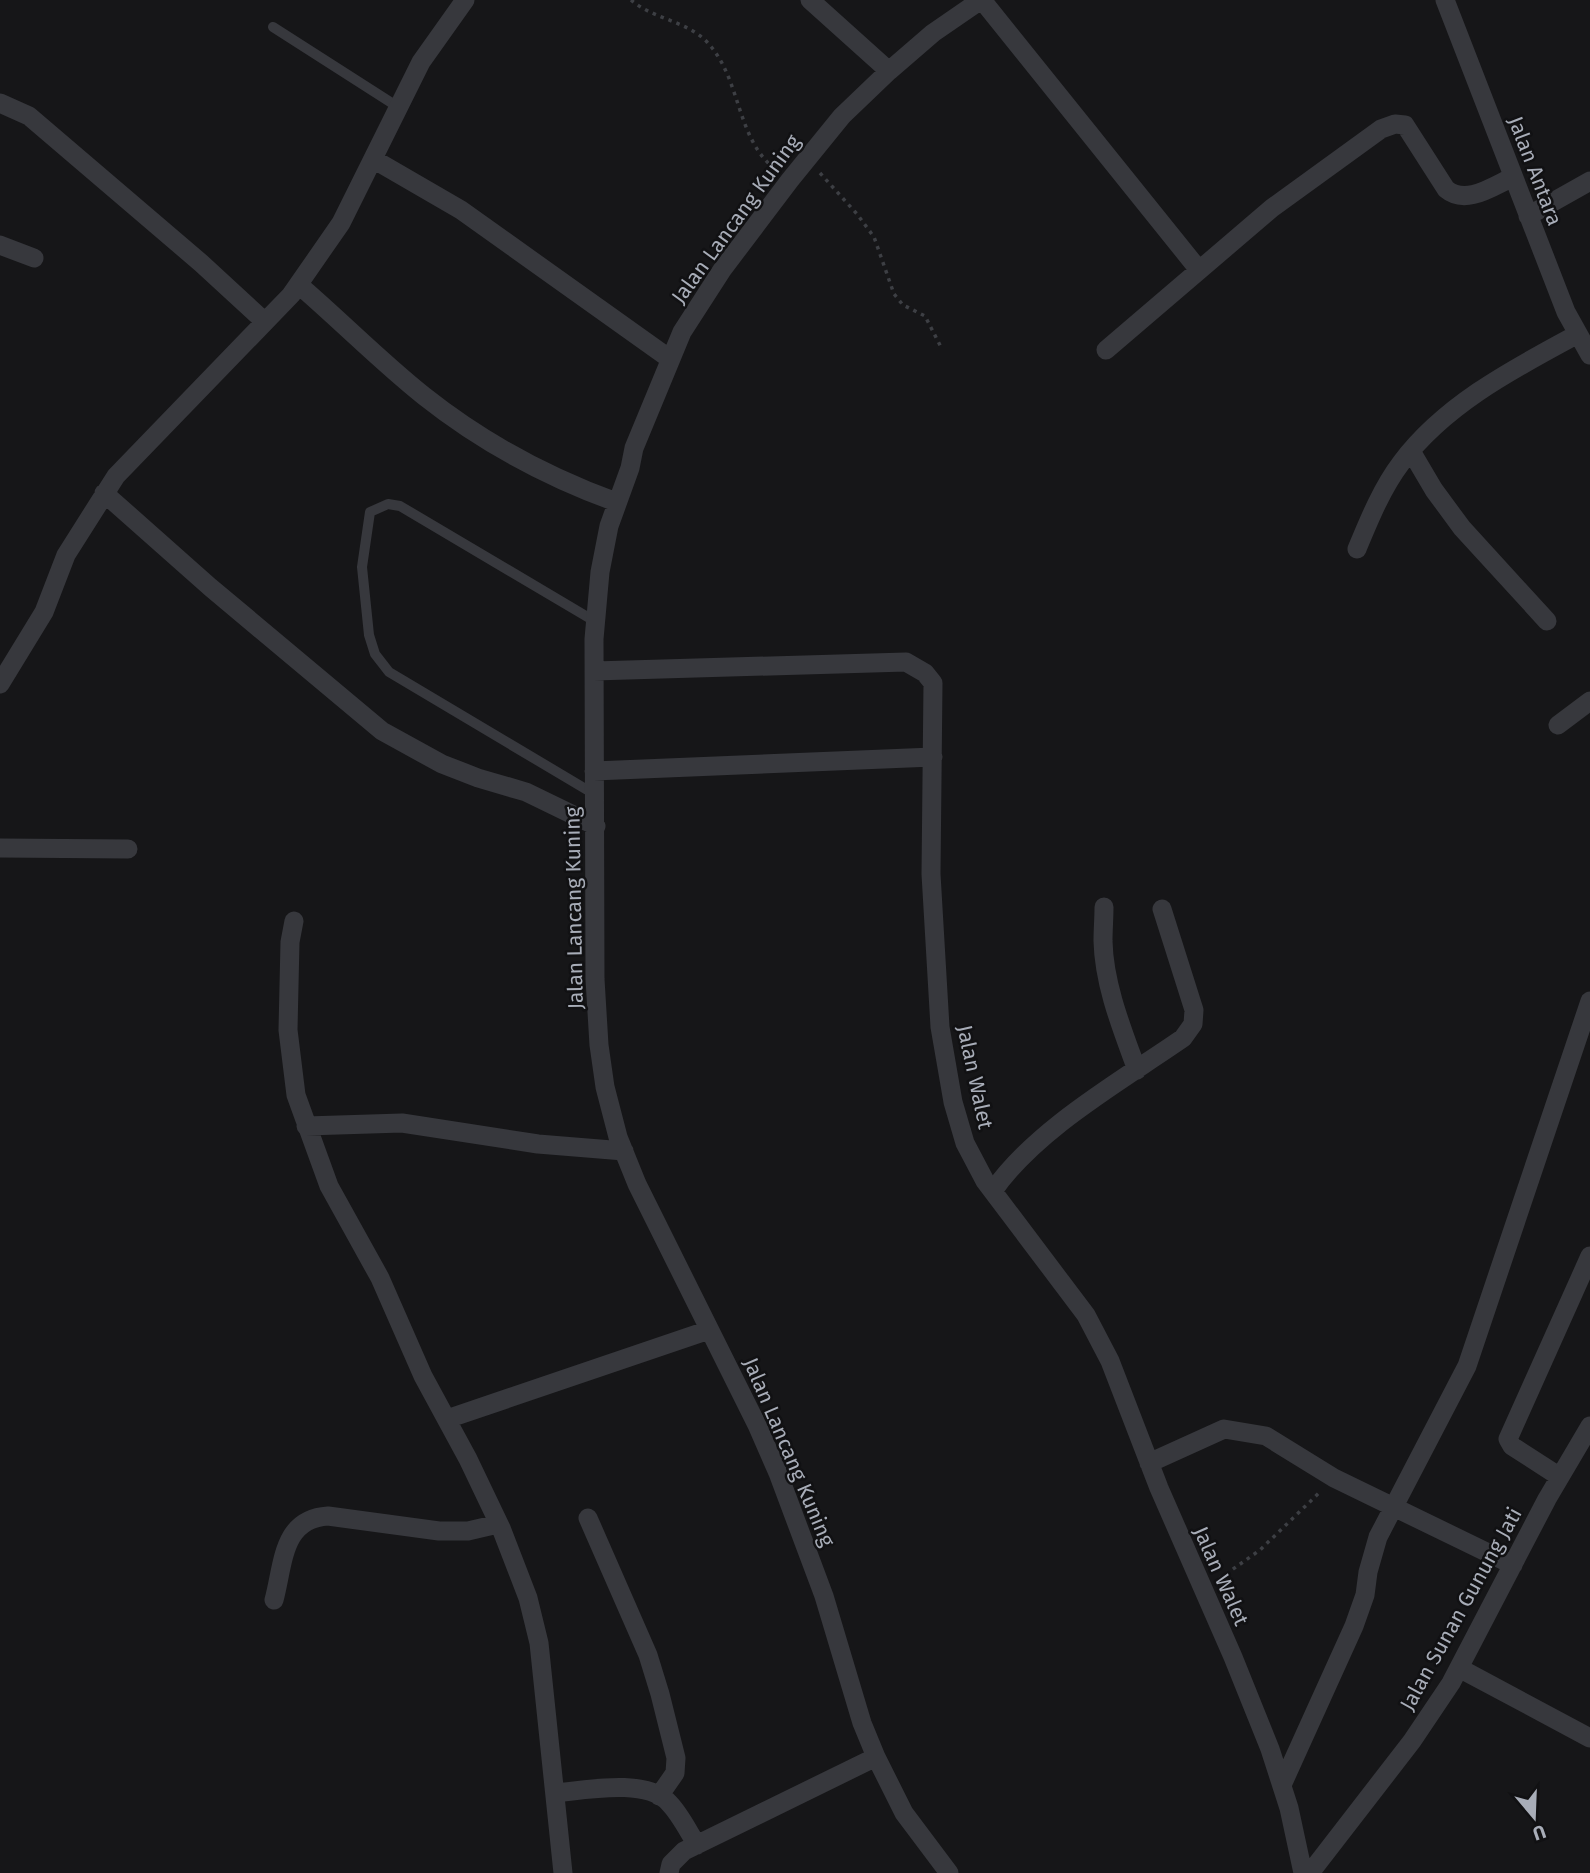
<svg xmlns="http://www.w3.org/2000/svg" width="1590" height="1873" viewBox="0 0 1590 1873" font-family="'Fira Sans',sans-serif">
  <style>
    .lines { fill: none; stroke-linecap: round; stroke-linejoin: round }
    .path { stroke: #3d3f44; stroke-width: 3.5; stroke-dasharray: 3.5 5; stroke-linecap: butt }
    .service { stroke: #37383d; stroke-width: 10 }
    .minor { stroke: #37383d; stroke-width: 19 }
    .labels { text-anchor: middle; stroke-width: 5; stroke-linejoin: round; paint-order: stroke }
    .street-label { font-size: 21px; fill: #a8adb8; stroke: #111113 }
  </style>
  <rect width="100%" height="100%" fill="#161618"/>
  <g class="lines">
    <path class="path" d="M 631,0 C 653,19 687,21 707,42 C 742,79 735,138 776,170
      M 820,173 L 857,214 L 874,237 L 894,294 L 903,305 L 925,316 L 942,349
      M 1219,1579 L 1260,1550 L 1321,1491"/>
    <path class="service" d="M 273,27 L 398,107
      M 594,794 L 389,672 L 375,654 L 369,635 L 362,567 L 370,512 L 388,504 L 400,506 L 596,622"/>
    <path class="minor" d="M 810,0 L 889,71
      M 982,0 L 1199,270
      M 1445,0 L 1566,312 L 1590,355
      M 0,103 L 29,116 L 201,263 L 265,322
      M 373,159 L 461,210 L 670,359
      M 1528,216 L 1590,181
      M 0,245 L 34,258
      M 299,285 C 341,321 380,361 424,396 C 482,442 547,477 616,502
      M 1106,350 L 1272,208 L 1381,129 L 1395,124 L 1405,125 L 1446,189 C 1466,206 1493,186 1513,177
      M 1411,451 L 1434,490 L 1462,528 L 1547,621
      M 104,493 L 210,587 L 382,731 L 442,764 L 478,778 L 526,792 L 596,826
      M 1357,549 C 1369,520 1382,488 1401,463 C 1445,404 1515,368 1578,334
      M 594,671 L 906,662 L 925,673 L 933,683 L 931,874 L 940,1027 L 953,1102 L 965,1143 L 985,1181 L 1086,1315 L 1110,1361 L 1159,1488 L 1233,1657 L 1270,1749 L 1289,1808 L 1303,1873
      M 0,684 L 44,612 L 66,555 L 116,476 L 291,295 L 341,223 L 421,62 L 465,0
      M 1558,725 L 1590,701
      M 594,771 L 933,757
      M 0,848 L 128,849
      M 1104,907 C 1104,918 1103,930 1103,941 C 1104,985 1122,1029 1137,1070
      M 294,921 L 290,942 L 288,1030 L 296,1095 L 329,1186 L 380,1278 L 423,1376 L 468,1459 L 501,1528 L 528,1598 L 539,1643 L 563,1873
      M 306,1126 L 402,1123 L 538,1144 L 624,1151
      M 993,1191 C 1036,1129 1121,1081 1183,1038 L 1193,1024 L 1194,1010 L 1162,909
      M 447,1419 L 709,1330
      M 1149,1463 L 1224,1429 L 1266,1436 L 1334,1478 L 1513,1565
      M 1560,1477 L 1512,1446 L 1508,1439 L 1590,1256
      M 588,1518 L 648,1655 L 660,1694 L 676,1758 L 675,1773 L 659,1796
      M 274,1600 C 284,1562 282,1519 328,1516 L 439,1531 L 468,1531 L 498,1524
      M 1459,1668 L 1590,1738
      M 1282,1785 L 1354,1626 L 1365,1595 L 1368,1572 L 1378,1537 L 1467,1366 L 1590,1001
      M 556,1793 C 586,1790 647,1778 669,1803 C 680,1814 688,1831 697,1845
      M 669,1873 L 671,1864 L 684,1851 L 876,1757
      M 949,1873 L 904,1813 L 876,1757 L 862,1723 L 824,1596 L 778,1473 L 757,1425 L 637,1184 L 618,1137 L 605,1087 L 599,1045 L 595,979 L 594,639 L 600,572 L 609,526 L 630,468 L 634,448 L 682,332 L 722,270 L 790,180 L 842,116 L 889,71 L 933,33 L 981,0
      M 1310,1873 L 1412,1741 L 1451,1683 L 1547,1499 L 1590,1426"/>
  </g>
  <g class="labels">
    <g class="street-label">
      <text transform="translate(1535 171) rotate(69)" y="7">Jalan Antara</text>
      <text transform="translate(736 219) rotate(-54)" y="7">Jalan Lancang Kuning</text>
      <text transform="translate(574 908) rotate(-91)" y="7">Jalan Lancang Kuning</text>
      <text transform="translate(975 1077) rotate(78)" y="7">Jalan Walet</text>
      <text transform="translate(789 1452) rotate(67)" y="7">Jalan Lancang Kuning</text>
      <text transform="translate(1221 1576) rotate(66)" y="7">Jalan Walet</text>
      <text transform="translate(1461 1609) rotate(-61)" y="7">Jalan Sunan Gunung Jati</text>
    </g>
  </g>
  <g transform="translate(1534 1817) rotate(161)" stroke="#111113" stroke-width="5" paint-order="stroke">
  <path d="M0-5L12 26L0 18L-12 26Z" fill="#a8adb8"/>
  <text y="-10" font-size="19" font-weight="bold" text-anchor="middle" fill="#a8adb8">U</text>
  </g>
</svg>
